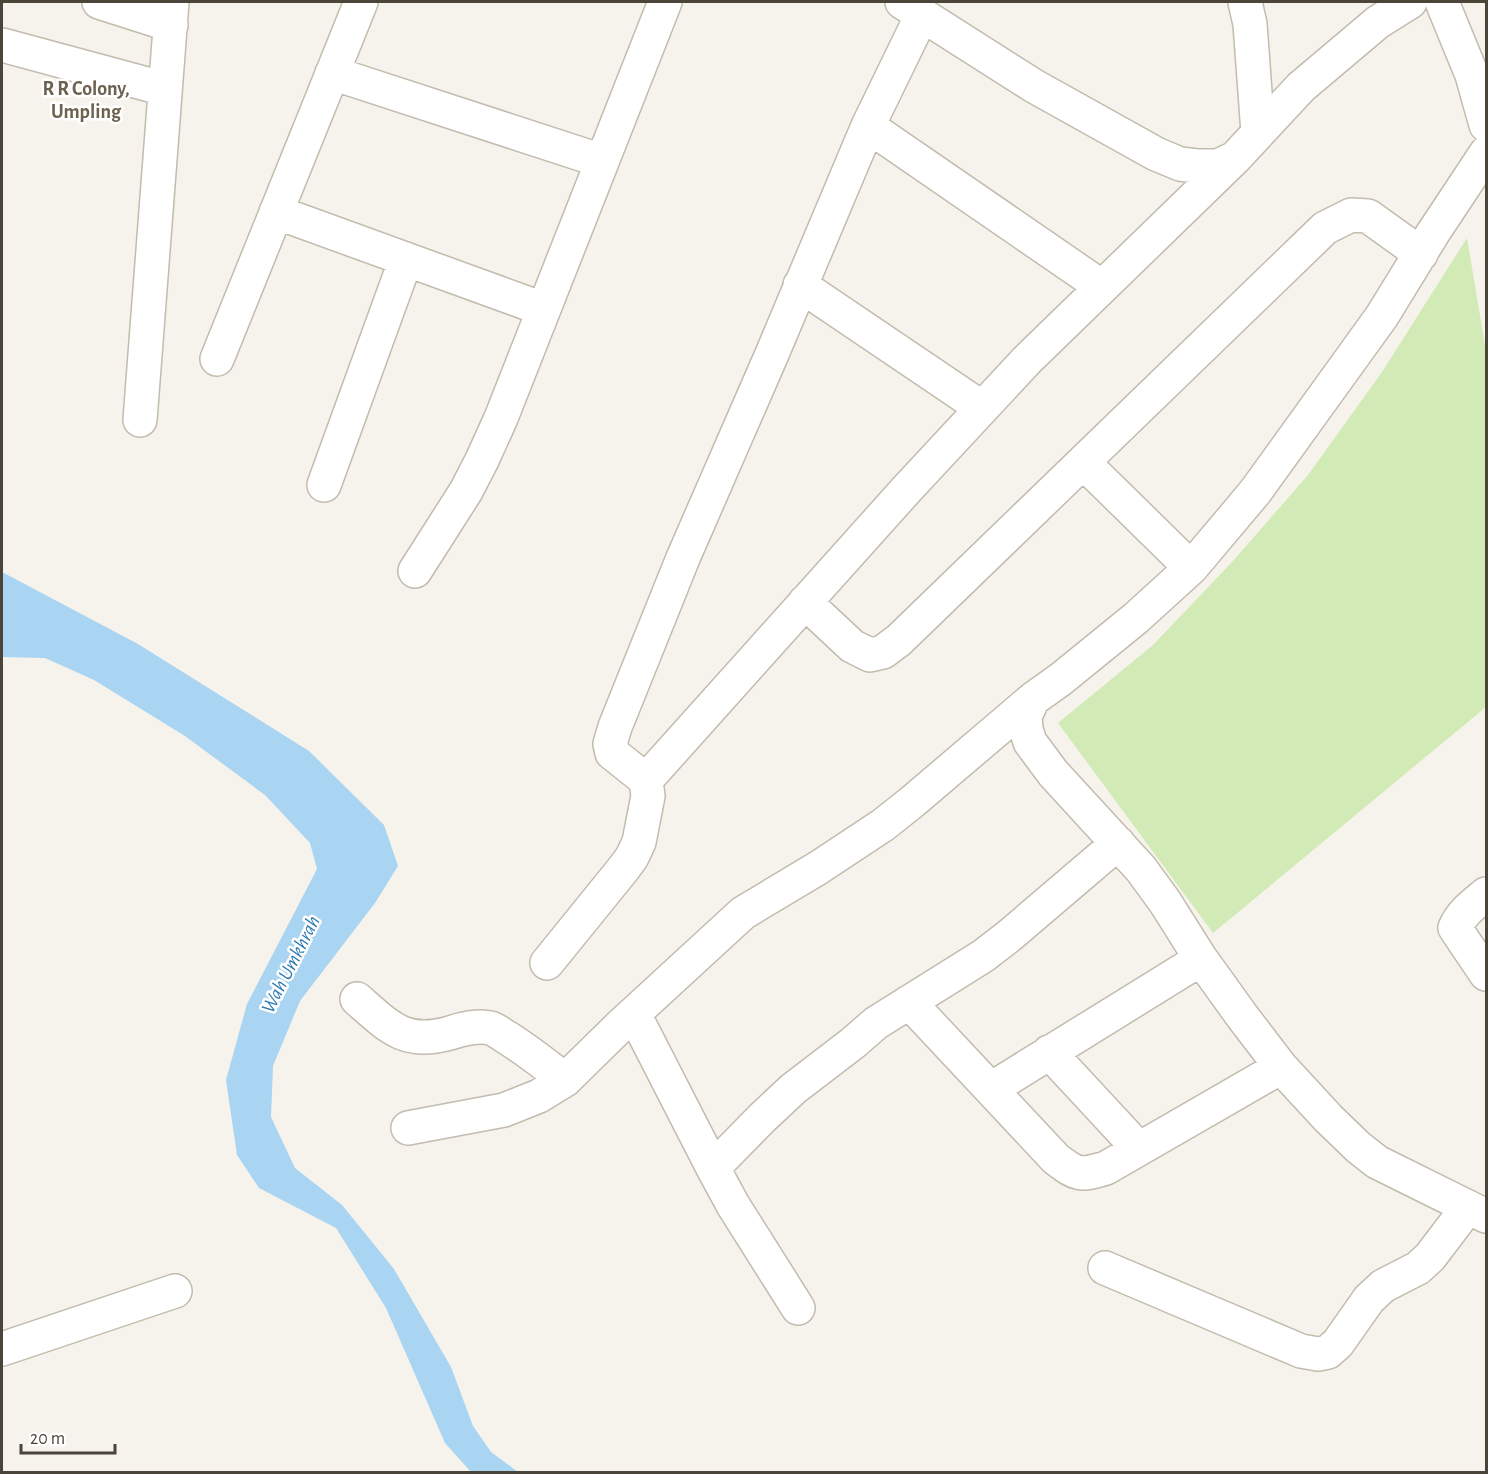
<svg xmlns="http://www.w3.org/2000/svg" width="1488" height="1474" viewBox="0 0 1488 1474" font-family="'Alegreya Sans',sans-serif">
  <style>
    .green { fill: #d2eab5 }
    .water { fill: #a9d4f2 }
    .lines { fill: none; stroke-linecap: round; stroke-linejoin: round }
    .minor-casing { stroke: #c2bbae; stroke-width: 36 }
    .minor { stroke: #fff; stroke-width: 33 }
    .labels { text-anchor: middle; stroke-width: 5; stroke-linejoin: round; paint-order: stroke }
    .neighbourhood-label { font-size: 20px; font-weight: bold; fill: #6e6250; stroke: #fff }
    .water-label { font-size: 20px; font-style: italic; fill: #2e7ab2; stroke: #fff }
  </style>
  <rect width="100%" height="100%" fill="#f6f3ec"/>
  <path class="green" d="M 1467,238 L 1486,351 L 1486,707 L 1213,933 L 1058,723 L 1153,645 L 1233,561 L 1308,475 L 1382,372 Z"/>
  <path class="water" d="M 2,572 L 138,644 L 309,751 L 384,825 L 398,866 L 375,903 L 300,1001 L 273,1066 L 271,1117 L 295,1168 L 342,1205 L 394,1269 L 451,1367 L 473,1426 L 491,1452 L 518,1472 L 471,1472 L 445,1443 L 386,1308 L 336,1228 L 259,1188 L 237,1155 L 226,1080 L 247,1004 L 317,869 L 310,843 L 265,795 L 185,736 L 94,680 L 45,658 L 2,657 Z"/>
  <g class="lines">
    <defs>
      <path id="minor" d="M 99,2 L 171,25
        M 902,2 L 1034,86 L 1156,154 L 1180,164 L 1197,166 L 1218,166 L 1235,158 L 1301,87 L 1378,22 L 1410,2
        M 1245,2 L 1250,24 L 1258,133
        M 1442,2 L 1472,75 L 1486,125
        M 2,45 L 165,89
        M 332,73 L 602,161
        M 868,126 L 1102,287
        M 1486,153 L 1433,233 L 1382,316 L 1255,492 L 1191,568 L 1136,618 L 1061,679 L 1033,699 L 1025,716 L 1026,729 L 1030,742 L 1053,773 L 1141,869 L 1165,902 L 1201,959 L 1242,1016 L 1281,1067 L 1328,1118 L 1358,1147 L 1377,1162 L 1486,1216
        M 276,212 L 543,309
        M 800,285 L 982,408
        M 217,359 L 361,2
        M 140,420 L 172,2
        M 1083,462 L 1191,568
        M 324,485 L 406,259
        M 415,571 L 466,491 L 482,460 L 501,418 L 665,2
        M 805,602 L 852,646 L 870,655 L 883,652 L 899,640 L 1325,228 L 1351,215 L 1368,216 L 1421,254
        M 646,780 L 906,490 L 1027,360 L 1235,158
        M 1486,894 C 1474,904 1461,913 1455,928 L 1486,974
        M 547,963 L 624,868 L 632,857 L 639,842 L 648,796 L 646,780 L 612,753 L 610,744 L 615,727 L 683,558 L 772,354 L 868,126 L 922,15
        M 357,999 C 389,1027 405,1046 450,1033 C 461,1029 479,1025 490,1028 C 495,1029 501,1034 506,1037 C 527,1050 546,1065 565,1080
        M 909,1002 L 1056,1159 C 1077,1175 1080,1176 1106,1168 L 1281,1067
        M 634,1014 L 713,1168 L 733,1205 L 798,1308
        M 1049,1052 L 1139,1149
        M 991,1089 L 1201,959
        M 408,1128 L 504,1110 L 539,1096 L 565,1080 L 618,1028 L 743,913 L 818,868 L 883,825 L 912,802 L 1033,699
        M 713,1168 L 762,1118 L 793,1089 L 853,1043 L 876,1023 L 983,956 L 1009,936 L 1118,843
        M 1105,1268 L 1301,1351 L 1318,1354 L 1328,1352 L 1338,1343 L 1369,1299 L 1383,1286 L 1418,1268 L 1430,1257 L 1468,1207
        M 2,1349 L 175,1291"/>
    </defs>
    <use href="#minor" class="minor-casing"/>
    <use href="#minor" class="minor"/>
  </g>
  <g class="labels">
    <g class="neighbourhood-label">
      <text x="86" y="95">R R Colony,<tspan x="86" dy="23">Umpling</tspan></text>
    </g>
    <g class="water-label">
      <text transform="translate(290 964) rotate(-63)" y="7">Wah Umkhrah</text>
    </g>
  </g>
  <rect width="1488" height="1474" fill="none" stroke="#4b4439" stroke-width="6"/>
  <path d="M21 1444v9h94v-9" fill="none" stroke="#4b4439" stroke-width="3"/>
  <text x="30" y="1444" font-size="18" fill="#4b4439" stroke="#ffffff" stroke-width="4.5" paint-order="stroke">20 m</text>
</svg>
